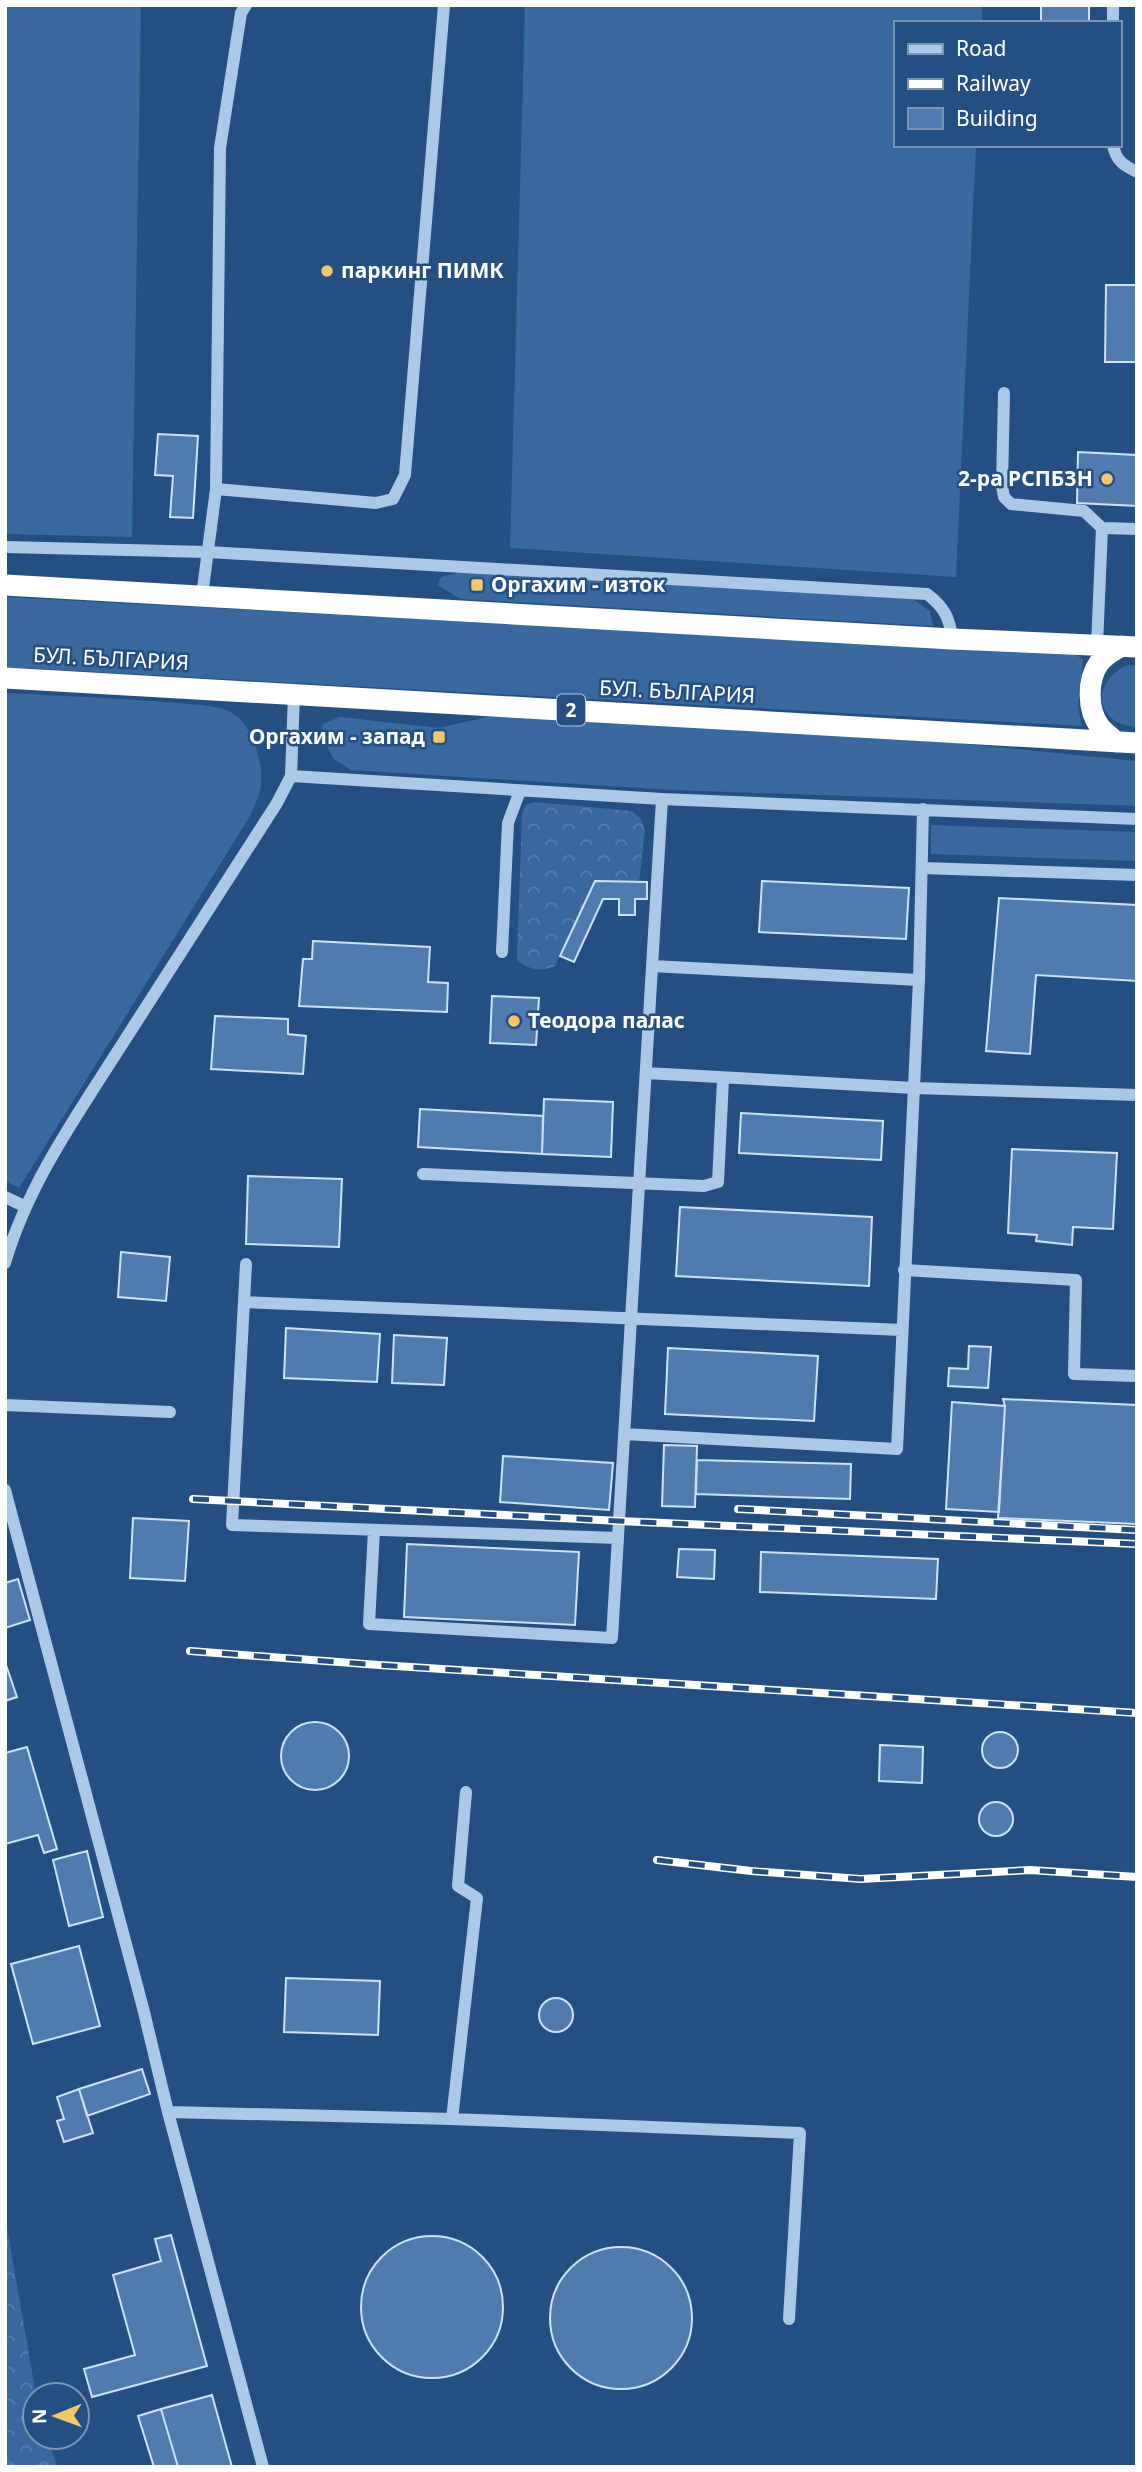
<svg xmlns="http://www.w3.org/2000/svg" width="1142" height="2472" viewBox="0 0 1142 2472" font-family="'Noto Sans',sans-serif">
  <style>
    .grass { fill: #39699f }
    .forest { fill: url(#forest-crowns) }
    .building { fill: #517bac; stroke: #cfe1f5; stroke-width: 2 }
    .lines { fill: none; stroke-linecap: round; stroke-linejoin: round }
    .minor { stroke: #acc8e7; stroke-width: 12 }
    .highway { stroke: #fff; stroke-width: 21 }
    .rail-casing { stroke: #fff; stroke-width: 8 }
    .rail { stroke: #254f81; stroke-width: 5; stroke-dasharray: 16; stroke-linecap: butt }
    .poi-dot { fill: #f1c870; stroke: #254f81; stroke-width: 2.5 }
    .labels { text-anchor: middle; stroke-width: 5; stroke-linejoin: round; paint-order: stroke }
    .shield { fill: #254f81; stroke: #becad9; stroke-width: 2 }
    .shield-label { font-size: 19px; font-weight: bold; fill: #fff }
    .poi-label { font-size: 21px; font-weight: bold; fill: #fff; stroke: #254f81; text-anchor: start }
    .street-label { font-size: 21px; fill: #fff; stroke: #254f81 }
  </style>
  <defs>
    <pattern id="forest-crowns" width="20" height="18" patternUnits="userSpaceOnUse" patternTransform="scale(1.75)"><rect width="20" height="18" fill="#39699f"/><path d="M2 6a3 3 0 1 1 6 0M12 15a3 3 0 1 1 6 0" fill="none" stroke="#5780ad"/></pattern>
  </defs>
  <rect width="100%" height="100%" fill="#254f81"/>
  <path class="grass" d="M 5,5 L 141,5 L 132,537 L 5,534 Z
    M 525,5 L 982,5 L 982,23 L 895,23 L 895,145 L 976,145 L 956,577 L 510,548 Z
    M 469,570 L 913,599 L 930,611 L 933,626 L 460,599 L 438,585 L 441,577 Z
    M 5,597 L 1076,654 L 1083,660 L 1078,707 L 1082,726 L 5,667 Z
    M 1127,665 L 1137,666 L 1137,727 C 1095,725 1090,683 1127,665 Z
    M 5,693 C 62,696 120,698 176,703 C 194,705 218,704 234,714 C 253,726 266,770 260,791 C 258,800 253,808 250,816 L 19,1188 L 5,1181 Z
    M 492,716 L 955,743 L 1137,761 L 1137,806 L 673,790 L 351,770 L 334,759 L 320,734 L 323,724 L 340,717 L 438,728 Z
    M 931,825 L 1137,832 L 1137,861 L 931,854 Z"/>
  <path class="forest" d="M 535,802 L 632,811 L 641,819 L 645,830 L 639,882 L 595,881 L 555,966 C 541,972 529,970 517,960 L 522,813 L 525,805 Z
    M 5,2216 L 36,2395 L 35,2437 L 48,2437 L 57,2467 L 5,2467 Z"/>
  <path class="building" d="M 1041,5 L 1089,5 L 1089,23 L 1041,23 Z
    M 1106,285 L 1137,285 L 1137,362 L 1105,362 Z
    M 158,434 L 198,436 L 193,518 L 170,517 L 173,476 L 155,475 Z
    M 1078,452 L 1137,455 L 1137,506 L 1077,503 Z
    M 595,881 L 647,882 L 647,899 L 635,899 L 635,915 L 619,915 L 619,899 L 603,899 L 574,962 L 560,956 Z
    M 762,881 L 909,888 L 906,939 L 759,932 Z
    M 999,898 L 1137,905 L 1137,981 L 1036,975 L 1030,1054 L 986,1051 Z
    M 313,941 L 430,947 L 428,982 L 448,983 L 447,1012 L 299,1006 L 303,959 L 312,959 Z
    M 492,996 L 539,998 L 536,1045 L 490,1043 Z
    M 215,1016 L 288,1019 L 288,1034 L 306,1036 L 303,1074 L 211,1069 Z
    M 544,1099 L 613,1102 L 611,1157 L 542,1154 Z
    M 420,1109 L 543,1116 L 542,1154 L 418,1147 Z
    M 741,1113 L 883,1121 L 881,1160 L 739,1153 Z
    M 1012,1149 L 1117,1153 L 1113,1229 L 1073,1227 L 1072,1245 L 1036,1241 L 1037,1235 L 1008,1233 Z
    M 248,1176 L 342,1179 L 339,1247 L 246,1244 Z
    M 680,1207 L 872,1217 L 869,1286 L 676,1276 Z
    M 121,1252 L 170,1257 L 166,1301 L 118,1297 Z
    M 286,1328 L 380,1334 L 377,1382 L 284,1378 Z
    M 394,1335 L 447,1338 L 444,1385 L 392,1383 Z
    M 969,1346 L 991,1347 L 988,1388 L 948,1386 L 949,1368 L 968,1369 Z
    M 668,1348 L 818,1356 L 814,1421 L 665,1414 Z
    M 1003,1399 L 1137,1405 L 1137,1524 L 998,1518 L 1005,1406 Z
    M 952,1402 L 1005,1406 L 999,1512 L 946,1509 Z
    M 664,1445 L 697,1446 L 695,1507 L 662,1506 Z
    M 503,1456 L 613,1463 L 609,1510 L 500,1502 Z
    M 697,1460 L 851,1464 L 850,1499 L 696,1494 Z
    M 133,1518 L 189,1521 L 185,1581 L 130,1578 Z
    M 407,1544 L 579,1552 L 575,1625 L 404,1617 Z
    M 679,1549 L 715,1550 L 714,1579 L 677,1577 Z
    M 761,1552 L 938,1559 L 936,1599 L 760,1592 Z
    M 18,1579 L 30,1620 L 5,1628 L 5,1583 Z
    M 5,1662 L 17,1697 L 5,1701 Z
    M281 1756a34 34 0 1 1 68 0a34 34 0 1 1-68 0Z
    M982 1750a18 18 0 1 1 36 0a18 18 0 1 1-36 0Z
    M 880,1745 L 923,1747 L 922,1783 L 879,1781 Z
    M 27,1747 L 57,1849 L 44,1853 L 38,1835 L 5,1844 L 5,1753 Z
    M979 1819a17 17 0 1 1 34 0a17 17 0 1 1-34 0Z
    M 87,1851 L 103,1917 L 69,1926 L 53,1860 Z
    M 79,1946 L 100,2026 L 33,2044 L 11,1964 Z
    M 286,1978 L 380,1981 L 378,2035 L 284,2032 Z
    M539 2015a17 17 0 1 1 34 0a17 17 0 1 1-34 0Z
    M 142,2069 L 150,2094 L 87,2116 L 79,2089 Z
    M 79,2089 L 93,2133 L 64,2142 L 57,2121 L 64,2119 L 57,2097 Z
    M 171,2235 L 207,2366 L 92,2397 L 84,2369 L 135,2355 L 113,2275 L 161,2261 L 155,2239 Z
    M361 2307a71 71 0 1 1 142 0a71 71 0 1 1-142 0Z
    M550 2318a71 71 0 1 1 142 0a71 71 0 1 1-142 0Z
    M 212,2395 L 232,2467 L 178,2467 L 161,2409 Z
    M 161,2409 L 178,2467 L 154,2467 L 138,2416 Z"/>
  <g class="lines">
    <path class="minor" d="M 1113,5 L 1113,23
      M 1113,145 C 1116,161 1123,165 1137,172
      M 1004,393 L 1002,486 L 1004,497 L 1011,504 L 1084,511 L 1102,528
      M 216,489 L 376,503 L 393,499 L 405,475 L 444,5
      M 5,547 L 207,552 L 927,594 C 944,607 950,618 952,639
      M 202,596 L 216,489 L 220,148 L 241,13 L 246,5
      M 1097,645 L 1102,528 L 1137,529
      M 291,776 L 662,799 L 1137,819
      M 922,868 L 1137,875
      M 502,952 L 508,823 L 520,791
      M 652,966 L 919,980
      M 646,1073 L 914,1088 L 1137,1095
      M 423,1174 L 704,1186 L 718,1182 L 723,1079
      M 5,1197 L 26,1207
      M 5,1263 C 28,1184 77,1115 121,1046 C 173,965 225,884 277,803 L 291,776 L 294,694
      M 246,1264 L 232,1525 L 618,1538
      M 904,1270 L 1076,1280 L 1074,1374 L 1137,1376
      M 244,1302 L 902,1330
      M 5,1405 L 170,1412
      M 624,1434 L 897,1449 L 919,980 L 923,809
      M 5,1490 L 143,2008 L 168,2112 L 263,2467
      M 374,1530 L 369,1624 L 612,1638 L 662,799
      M 168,2112 L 452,2119 L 800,2133 L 789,2319
      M 452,2119 L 477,1898 L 458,1886 L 466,1792"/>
    <path class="highway" d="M 5,585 L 952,639 L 1137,647
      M 5,678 L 1137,743
      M 1116,742 C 1111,737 1104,732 1100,727 C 1087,710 1087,680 1099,663 C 1105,655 1114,650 1122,646"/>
    <defs>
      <path id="rail" d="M 193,1499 L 619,1521 L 1137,1544
        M 738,1509 L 1137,1530
        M 190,1651 L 379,1665 L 1137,1713
        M 657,1860 L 751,1871 L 861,1879 L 1030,1870 L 1137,1877"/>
    </defs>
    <use href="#rail" class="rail-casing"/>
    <use href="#rail" class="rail"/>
  </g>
  <g class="poi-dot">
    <circle cx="327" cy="271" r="7"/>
    <circle cx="1107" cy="479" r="7"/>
    <rect x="470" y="578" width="14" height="14" rx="3.5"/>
    <rect x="432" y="730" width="14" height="14" rx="3.5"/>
    <circle cx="514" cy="1021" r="7"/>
  </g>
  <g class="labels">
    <rect class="shield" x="557" y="694.5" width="28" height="31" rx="5"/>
    <g class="shield-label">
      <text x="571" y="717">2</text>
    </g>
    <g class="poi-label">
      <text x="341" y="278">паркинг ПИМК</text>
      <text x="1093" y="486" text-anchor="end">2-ра РСПБЗН</text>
      <text x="491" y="592">Оргахим - изток</text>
      <text x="425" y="744" text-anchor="end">Оргахим - запад</text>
      <text x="528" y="1028">Теодора палас</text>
    </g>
    <g class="street-label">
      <text transform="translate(111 659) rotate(3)" y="7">БУЛ. БЪЛГАРИЯ</text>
      <text transform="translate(677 692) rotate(3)" y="7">БУЛ. БЪЛГАРИЯ</text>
    </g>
  </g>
  <rect width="1142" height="2472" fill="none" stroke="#ffffff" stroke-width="14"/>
  <rect x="894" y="21" width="228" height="126" fill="#254f81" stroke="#7c95b3" stroke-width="2"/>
  <rect x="908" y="44" width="35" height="10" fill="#acc8e7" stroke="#7c95b3" stroke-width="2"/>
  <text x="956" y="56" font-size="21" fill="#ffffff">Road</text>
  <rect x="908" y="79" width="35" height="10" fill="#ffffff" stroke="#7c95b3" stroke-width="2"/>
  <text x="956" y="91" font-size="21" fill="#ffffff">Railway</text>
  <rect x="908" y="108" width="35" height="21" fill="#517bac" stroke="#7c95b3" stroke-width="2"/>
  <text x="956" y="126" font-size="21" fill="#ffffff">Building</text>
  <g transform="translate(56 2416) rotate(269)"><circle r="33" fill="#254f81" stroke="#7c95b3" stroke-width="2"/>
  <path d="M0-5L12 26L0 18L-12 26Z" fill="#f1c870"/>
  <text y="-10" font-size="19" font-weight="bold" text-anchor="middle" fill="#ffffff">N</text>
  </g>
</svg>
